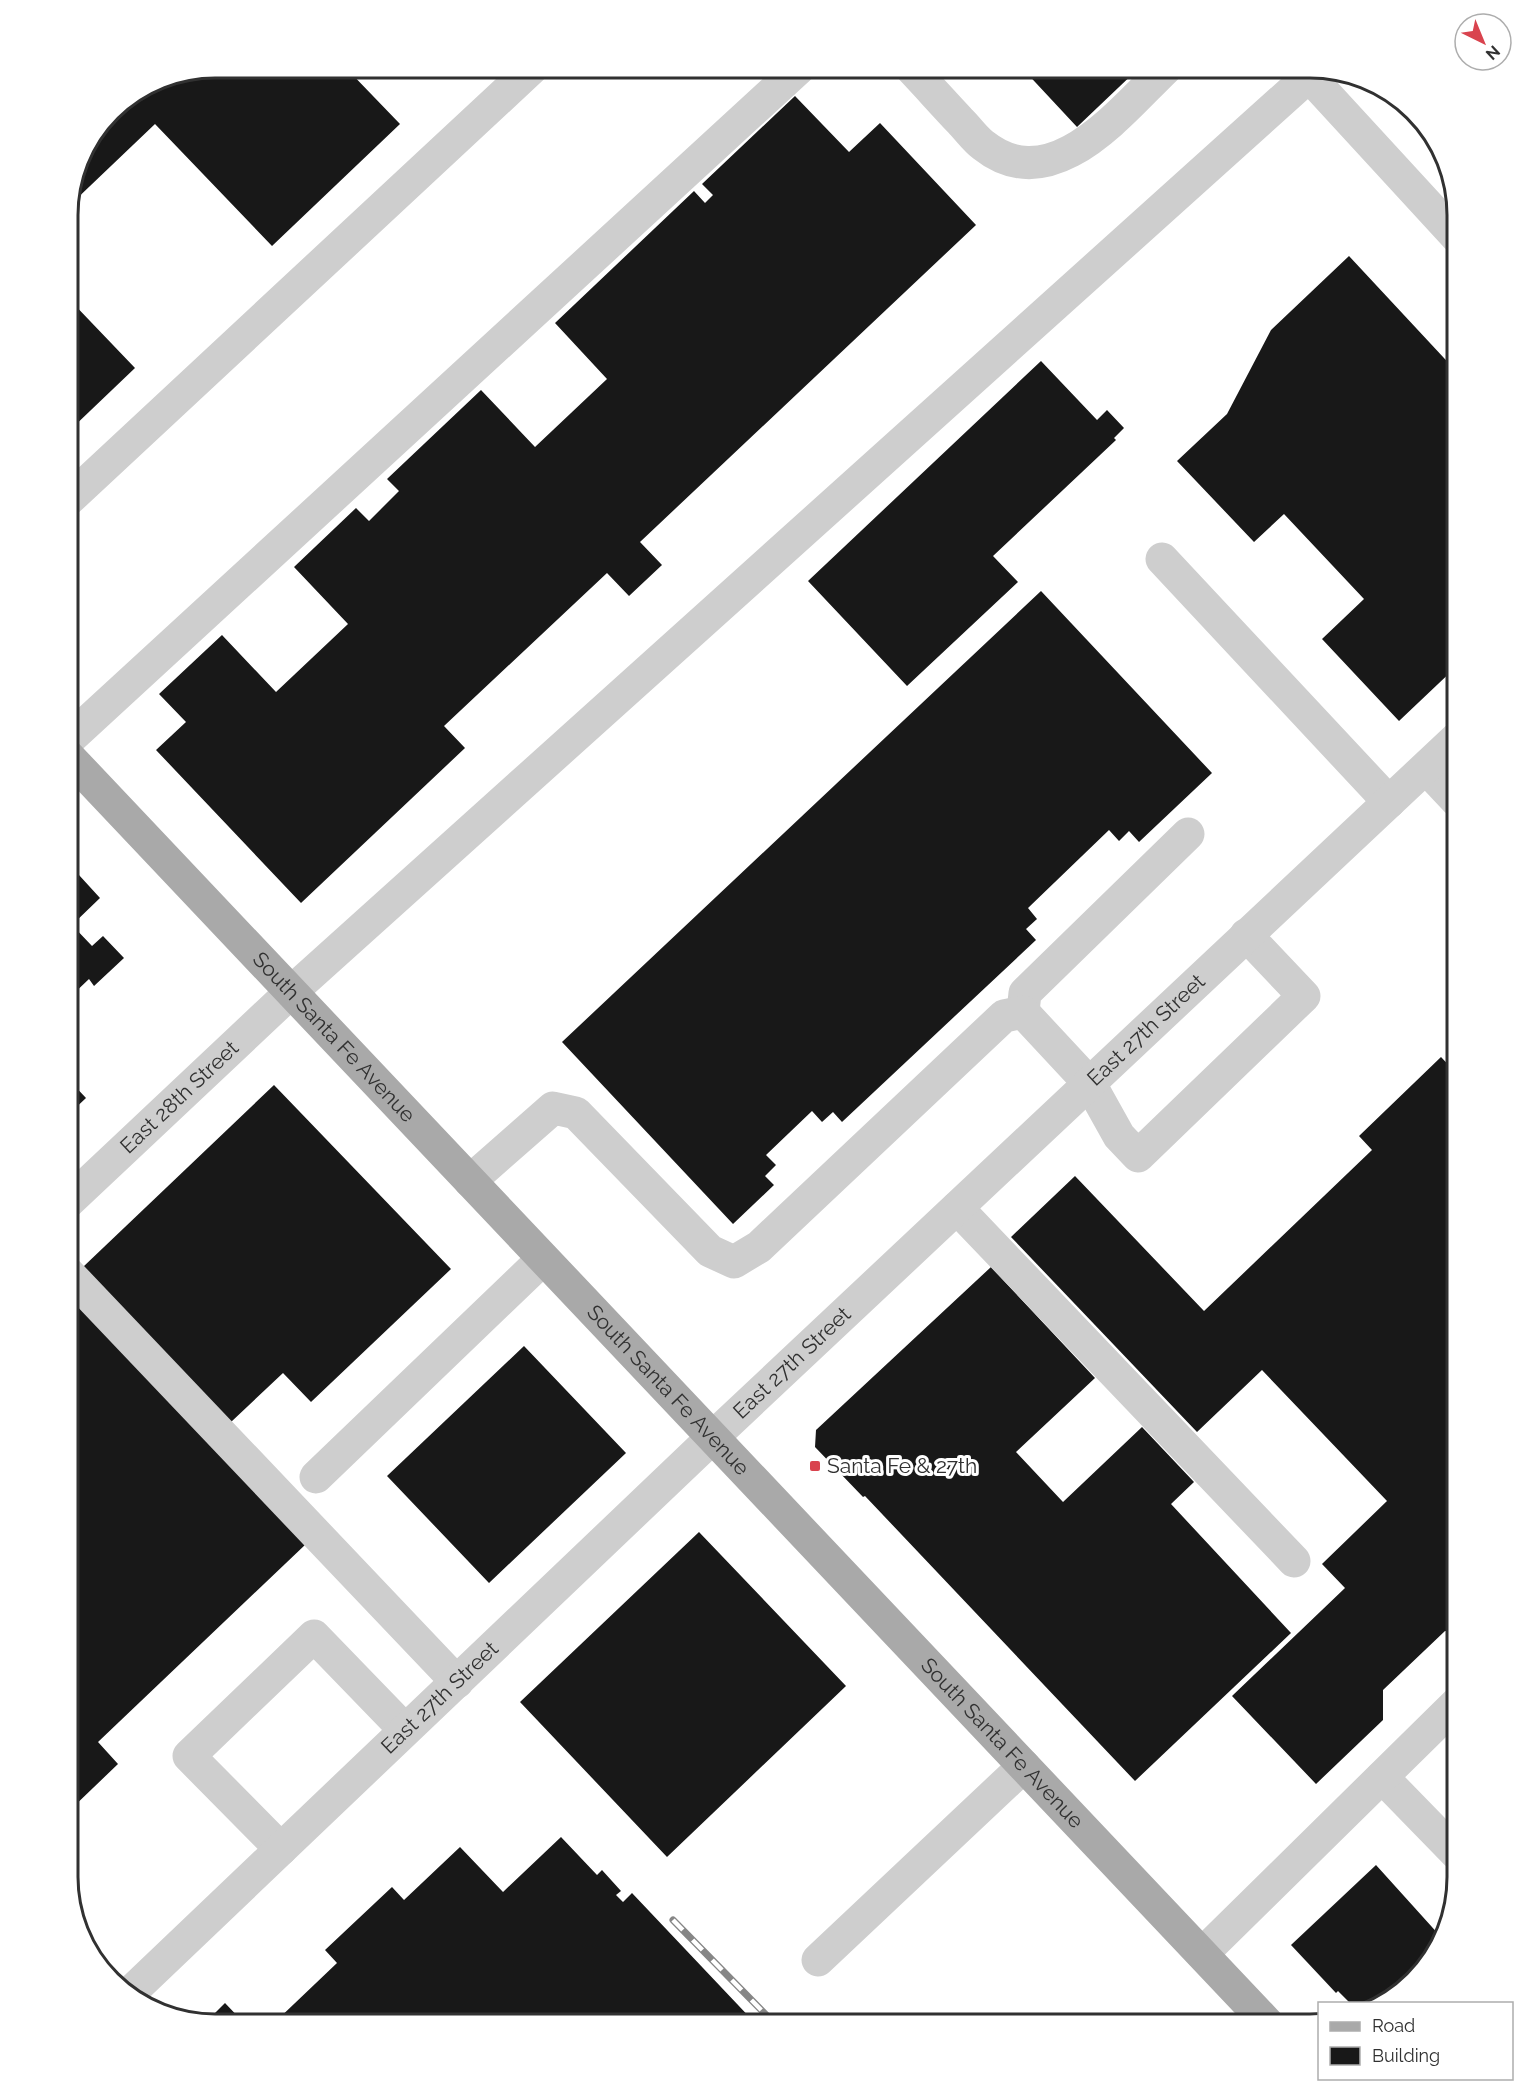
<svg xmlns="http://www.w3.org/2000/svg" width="1525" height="2092" viewBox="0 0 1525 2092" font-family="Raleway,sans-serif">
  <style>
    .building { fill: #181818 }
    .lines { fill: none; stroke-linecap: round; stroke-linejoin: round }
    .minor { stroke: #cecece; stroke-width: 33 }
    .major { stroke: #a9a9a9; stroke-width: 33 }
    .rail-casing { stroke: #868686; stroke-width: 7 }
    .rail { stroke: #fff; stroke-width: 4.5; stroke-dasharray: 14; stroke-linecap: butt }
    .poi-dot { fill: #d9434e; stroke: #fff; stroke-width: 2 }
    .labels { text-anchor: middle; stroke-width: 6; stroke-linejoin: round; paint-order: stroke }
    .street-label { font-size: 21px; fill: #313131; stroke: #fff }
    .poi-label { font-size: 21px; fill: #313131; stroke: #fff; text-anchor: start }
    .rim { fill: none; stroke: #313131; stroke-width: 3 }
  </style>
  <rect width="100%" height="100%" fill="#fff"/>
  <path class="building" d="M 215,67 L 346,68 L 400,124 L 272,246 L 155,124 L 68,207 L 83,150 L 117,104 L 159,79 Z
    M 1022,68 L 1139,68 L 1077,127 Z
    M 795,96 L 849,152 L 880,123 L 976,225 L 640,542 L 662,565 L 629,596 L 607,573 L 444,726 L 465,748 L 301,903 L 156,750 L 186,722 L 159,694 L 222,635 L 276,692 L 348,624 L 294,567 L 356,508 L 369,521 L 399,491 L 387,479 L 481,390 L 535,447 L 607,379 L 555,323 L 694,191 L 705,203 L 713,195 L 702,184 Z
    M 1349,256 L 1457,372 L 1457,666 L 1399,721 L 1322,639 L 1364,599 L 1284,514 L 1254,542 L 1177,461 L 1227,414 L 1271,330 Z
    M 68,298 L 135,368 L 68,432 Z
    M 1041,361 L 1097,420 L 1107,410 L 1124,428 L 1114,438 L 1116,440 L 993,556 L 1018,582 L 907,686 L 808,581 Z
    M 1041,591 L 1212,773 L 1139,842 L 1129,831 L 1119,841 L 1109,830 L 1028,908 L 1037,919 L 1026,929 L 1036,940 L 842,1122 L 833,1112 L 822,1122 L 812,1111 L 766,1155 L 776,1165 L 765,1176 L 774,1185 L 733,1224 L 562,1042 Z
    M 68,863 L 100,898 L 72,925 L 92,946 L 103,936 L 124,958 L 94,986 L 89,979 L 68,999 Z
    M 1441,1057 L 1457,1074 L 1457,1631 L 1445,1631 L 1383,1690 L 1383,1720 L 1316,1784 L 1232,1696 L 1345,1588 L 1322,1564 L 1387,1501 L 1262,1370 L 1197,1432 L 1011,1237 L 1075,1176 L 1204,1311 L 1372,1150 L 1359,1136 Z
    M 68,1079 L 86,1098 L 68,1115 Z
    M 274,1085 L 451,1269 L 311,1402 L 283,1373 L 231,1422 L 83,1267 Z
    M 991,1267 L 1095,1378 L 1016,1452 L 1063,1502 L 1142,1427 L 1194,1482 L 1171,1504 L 1291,1633 L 1135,1781 L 865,1496 L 863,1497 L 815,1447 L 816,1430 Z
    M 68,1295 L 306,1544 L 98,1742 L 118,1764 L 68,1812 Z
    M 524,1346 L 626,1453 L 489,1583 L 387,1476 Z
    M 699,1532 L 846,1686 L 667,1857 L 520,1702 Z
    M 561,1837 L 597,1875 L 602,1870 L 621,1891 L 616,1895 L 623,1902 L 632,1893 L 756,2024 L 273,2024 L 337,1963 L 325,1950 L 392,1887 L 404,1900 L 460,1847 L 503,1892 Z
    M 1376,1865 L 1441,1937 L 1438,1951 L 1385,2004 L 1351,2004 L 1338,1991 L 1336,1993 L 1291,1945 Z
    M 225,2003 L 245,2024 L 204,2024 Z"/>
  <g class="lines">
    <g class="minor">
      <path d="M 911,68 C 928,86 944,104 961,122 C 968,129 975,139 983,145 C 1052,200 1120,112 1166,68"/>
      <path d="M 68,500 L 532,68"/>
      <path d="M 1162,559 L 1389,802"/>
      <path d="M 68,740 L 799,68"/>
      <path d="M 1426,768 L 1457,801"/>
      <path d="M 1023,1012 L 1025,993 L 1188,834"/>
      <path d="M 470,1181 L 553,1108 L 576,1113 L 710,1251 L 734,1262 L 759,1247 L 1004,1016 L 1023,1012 L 1090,1084 L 1119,1136 L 1138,1156 L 1304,996 L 1246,935"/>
      <path id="s1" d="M 68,1202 L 290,993 L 1309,76 L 1457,237"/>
      <path d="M 957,1208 L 1294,1561"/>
      <path d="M 68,1273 L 457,1682"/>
      <path d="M 316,1477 L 543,1259"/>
      <path d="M 1382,1777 L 1457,1854"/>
      <path d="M 281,1849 L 189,1756 L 314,1636 L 405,1730"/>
      <path d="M 1202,1954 L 1457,1703"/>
      <path d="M 818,1960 L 1024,1766"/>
      <path id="s2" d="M 130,1993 L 713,1437 L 1457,738"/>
    </g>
    <path class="major" id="s3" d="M 68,756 L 1268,2024"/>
    <defs>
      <path id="rail" d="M 673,1920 L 775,2024"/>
    </defs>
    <use href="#rail" class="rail-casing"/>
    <use href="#rail" class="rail"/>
  </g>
  <rect class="poi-dot" x="809" y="1460" width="12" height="12" rx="3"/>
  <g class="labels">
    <g class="street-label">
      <text dy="7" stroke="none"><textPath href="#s2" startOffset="1400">East 27th Street</textPath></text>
      <text dy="7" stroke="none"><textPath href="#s3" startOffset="387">South Santa Fe Avenue</textPath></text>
      <text dy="7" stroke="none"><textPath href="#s1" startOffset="153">East 28th Street</textPath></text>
      <text dy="7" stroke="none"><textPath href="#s2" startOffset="914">East 27th Street</textPath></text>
      <text dy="7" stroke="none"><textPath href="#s3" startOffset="873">South Santa Fe Avenue</textPath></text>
      <text dy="7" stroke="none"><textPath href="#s2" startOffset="428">East 27th Street</textPath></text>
      <text dy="7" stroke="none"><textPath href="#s3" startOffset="1359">South Santa Fe Avenue</textPath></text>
    </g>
    <g class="poi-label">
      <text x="827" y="1473">Santa Fe &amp; 27th</text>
    </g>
  </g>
  <path d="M0 0H1525V2092H0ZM215 78H1310A137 137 0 0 1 1447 215V1877A137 137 0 0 1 1310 2014H215A137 137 0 0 1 78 1877V215A137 137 0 0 1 215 78Z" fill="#fff" fill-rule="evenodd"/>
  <path class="rim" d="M215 78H1310A137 137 0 0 1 1447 215V1877A137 137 0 0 1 1310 2014H215A137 137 0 0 1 78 1877V215A137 137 0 0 1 215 78Z"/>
  <rect x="1318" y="2002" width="195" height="78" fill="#ffffff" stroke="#adadad" stroke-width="1.5"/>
  <rect x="1330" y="2022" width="30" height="9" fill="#a9a9a9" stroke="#adadad" stroke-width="1.5"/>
  <text x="1372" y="2032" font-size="18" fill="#313131">Road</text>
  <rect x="1330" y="2047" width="30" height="18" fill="#181818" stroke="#adadad" stroke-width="1.5"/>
  <text x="1372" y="2062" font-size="18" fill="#313131">Building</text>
  <g transform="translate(1483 42) rotate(137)"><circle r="28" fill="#ffffff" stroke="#adadad" stroke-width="1.5"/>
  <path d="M0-4.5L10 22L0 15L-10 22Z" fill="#d9434e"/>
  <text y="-9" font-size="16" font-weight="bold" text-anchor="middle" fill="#313131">N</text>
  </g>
</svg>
